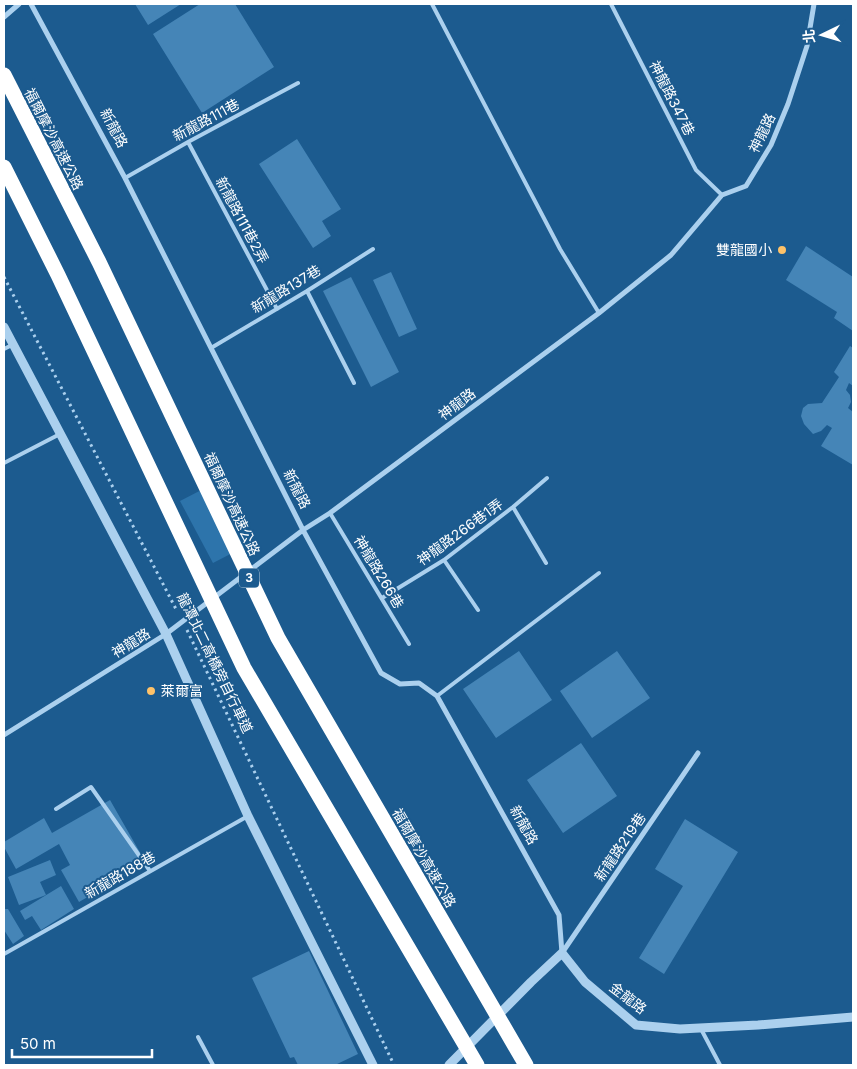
<svg xmlns="http://www.w3.org/2000/svg" width="857" height="1069" viewBox="0 0 857 1069" font-family="Inter,'Noto Sans TC',sans-serif">
  <style>
    .green { fill: #2d74ab }
    .building { fill: #4585b7 }
    .lines { fill: none; stroke-linecap: round; stroke-linejoin: round }
    .path { stroke: #abd0ee; stroke-width: 3; stroke-dasharray: 2.5 4; stroke-linecap: butt }
    .service { stroke: #abd0ee; stroke-width: 4 }
    .minor { stroke: #abd0ee; stroke-width: 5 }
    .tertiary { stroke: #abd0ee; stroke-width: 9 }
    .motorway-bridge { stroke: #fff; stroke-width: 15 }
    .poi-dot { fill: #fec269; stroke: #1c5b8f; stroke-width: 2 }
    .labels { text-anchor: middle; stroke-width: 4; stroke-linejoin: round; paint-order: stroke }
    .shield { fill: #1c5b8f; stroke: #bbcedd; stroke-width: 1 }
    .shield-label { font-size: 12px; font-weight: bold; fill: #fff }
    .street-label { font-size: 14px; fill: #fff; stroke: #1c5b8f }
    .poi-label { font-size: 14px; fill: #fff; stroke: #1c5b8f; text-anchor: end }
  </style>
  <rect width="100%" height="100%" fill="#1c5b8f"/>
  <path class="green" d="M 211,485 L 244,547 L 213,563 L 180,501 Z"/>
  <path class="building" d="M 135,4 L 181,4 L 148,25 Z
    M 200,4 L 235,4 L 274,67 L 202,113 L 153,34 Z
    M 297,139 L 341,209 L 322,221 L 331,236 L 313,248 L 259,164 Z
    M 806,246 L 853,277 L 853,331 L 834,318 L 837,312 L 786,280 Z
    M 391,272 L 417,329 L 399,337 L 373,280 Z
    M 351,277 L 399,372 L 371,387 L 323,291 Z
    M 850,346 L 853,348 L 853,386 L 849,383 L 846,390 L 850,395 L 851,402 L 848,408 L 853,412 L 853,465 L 821,446 L 832,428 L 827,425 L 821,431 L 813,434 L 804,424 L 801,416 L 803,408 L 808,404 L 822,403 L 839,377 L 834,372 Z
    M 519,651 L 552,700 L 496,738 L 463,689 Z
    M 617,651 L 650,698 L 592,738 L 560,691 Z
    M 581,743 L 617,796 L 563,833 L 527,780 Z
    M 110,800 L 146,863 L 79,902 L 61,870 L 70,865 L 59,844 L 16,869 L 4,847 L 4,842 L 44,818 L 52,833 Z
    M 685,819 L 738,852 L 664,974 L 639,958 L 683,886 L 655,869 Z
    M 50,860 L 56,875 L 40,882 L 46,895 L 19,905 L 8,877 Z
    M 61,886 L 74,909 L 41,930 L 32,916 L 25,920 L 20,911 Z
    M 4,909 L 8,909 L 24,936 L 13,944 L 4,930 Z
    M 309,951 L 358,1054 L 335,1065 L 298,1065 L 294,1057 L 290,1058 L 252,978 Z"/>
  <g class="lines">
    <path class="path" d="M 4,277 L 177,611
      M 187,630 L 394,1065"/>
    <path class="service" d="M 432,4 L 560,249 L 599,313
      M 611,4 L 696,170 L 722,195
      M 188,142 L 277,309
      M 125,178 L 188,142 L 298,83
      M 307,291 L 354,383
      M 211,348 L 307,291 L 373,249
      M 4,349 L 12,345
      M 4,463 L 60,434
      M 513,507 L 546,563
      M 330,513 L 409,644
      M 444,560 L 478,610
      M 382,598 L 444,560 L 513,507 L 547,478
      M 437,696 L 599,573
      M 56,809 L 91,787 L 150,871
      M 4,954 L 248,816
      M 701,1029 L 720,1065
      M 198,1037 L 213,1065"/>
    <path class="minor" d="M 31,4 L 125,178 L 303,530 L 381,673 L 400,684 L 419,683 L 437,696 L 559,915 L 562,953
      M 4,17 L 19,4
      M 4,735 L 166,634 L 303,530 L 330,513 L 599,313 L 671,255 L 722,195 L 746,186 L 771,145 L 788,104 L 807,46 L 814,4
      M 562,953 L 698,753"/>
    <path class="tertiary" d="M 4,327 L 166,634 L 248,816 L 373,1065
      M 449,1065 L 531,982 L 562,953 L 585,982 L 636,1025 L 680,1029 L 758,1025 L 853,1017"/>
    <path class="motorway-bridge" d="M 4,75 L 99,262 L 278,638 L 526,1065
      M 4,167 L 58,275 L 244,668 L 477,1065"/>
  </g>
  <g class="poi-dot">
    <circle cx="782" cy="250" r="5"/>
    <circle cx="151" cy="691" r="5"/>
  </g>
  <g class="labels">
    <rect class="shield" x="239" y="568.5" width="20" height="19" rx="4"/>
    <g class="shield-label">
      <text x="249" y="582">3</text>
    </g>
    <g class="street-label">
      <text transform="translate(672 98) rotate(63)" y="5">神龍路347巷</text>
      <text transform="translate(206 120) rotate(-28)" y="5">新龍路111巷</text>
      <text transform="translate(114 128) rotate(62)" y="5">新龍路</text>
      <text transform="translate(762 133) rotate(-64)" y="5">神龍路</text>
      <text transform="translate(54 139) rotate(63)" y="5">福爾摩沙高速公路</text>
      <text transform="translate(242 220) rotate(62)" y="5">新龍路111巷2弄</text>
      <text transform="translate(286 289) rotate(-31)" y="5">新龍路137巷</text>
      <text transform="translate(457 404) rotate(-37)" y="5">神龍路</text>
      <text transform="translate(297 489) rotate(63)" y="5">新龍路</text>
      <text transform="translate(232 504) rotate(65)" y="5">福爾摩沙高速公路</text>
      <text transform="translate(460 532) rotate(-36)" y="5">神龍路266巷1弄</text>
      <text transform="translate(379 572) rotate(59)" y="5">神龍路266巷</text>
      <text transform="translate(131 643) rotate(-32)" y="5">神龍路</text>
      <text transform="translate(215 663) rotate(64)" y="5">龍潭北二高橋旁自行車道</text>
      <text transform="translate(524 825) rotate(61)" y="5">新龍路</text>
      <text transform="translate(620 847) rotate(-56)" y="5">新龍路219巷</text>
      <text transform="translate(424 858) rotate(60)" y="5">福爾摩沙高速公路</text>
      <text transform="translate(120 875) rotate(-30)" y="5">新龍路188巷</text>
      <text transform="translate(628 998) rotate(37)" y="5">金龍路</text>
    </g>
    <g class="poi-label">
      <text x="772" y="255">雙龍國小</text>
      <text x="161" y="696" text-anchor="start">萊爾富</text>
    </g>
  </g>
  <rect width="857" height="1069" fill="none" stroke="#ffffff" stroke-width="10"/>
  <g transform="translate(822 35) rotate(265)" stroke="#1c5b8f" stroke-width="4" paint-order="stroke">
  <path d="M0-4L9 19L0 12L-9 19Z" fill="#ffffff"/>
  <text y="-8" font-size="14" font-weight="bold" text-anchor="middle" fill="#ffffff">北</text>
  </g>
  <path d="M12 1049v8h140v-8" fill="none" stroke="#ffffff" stroke-width="2.5"/>
  <text x="20" y="1049" font-size="15" fill="#ffffff" stroke="#1c5b8f" stroke-width="4" paint-order="stroke">50 m</text>
</svg>
